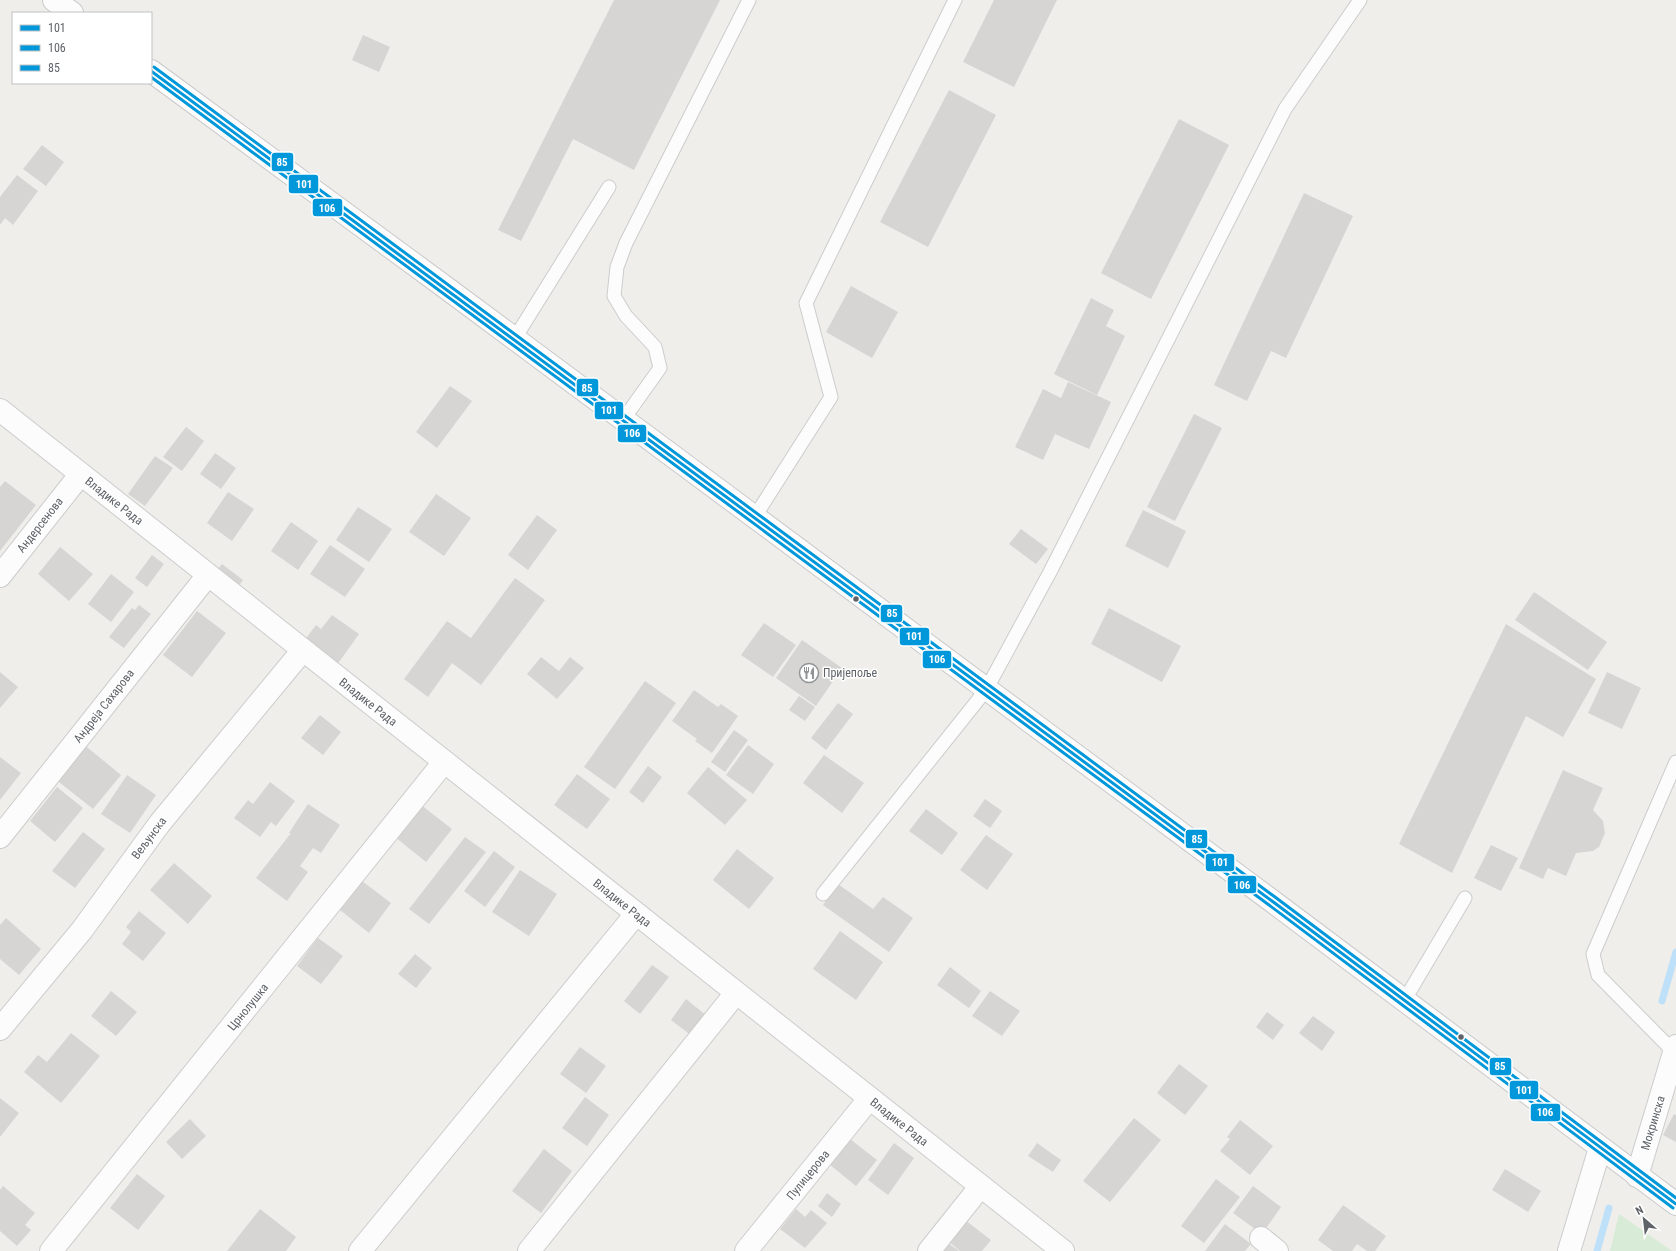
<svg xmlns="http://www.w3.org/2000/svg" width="1676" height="1251" viewBox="0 0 1676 1251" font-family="'Roboto Condensed',sans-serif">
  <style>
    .green { fill: #d8ebd6 }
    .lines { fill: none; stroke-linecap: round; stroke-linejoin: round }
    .stream { stroke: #bfe0f9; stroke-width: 7 }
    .building { fill: #d6d5d3 }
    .lane-casing { stroke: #cbcccc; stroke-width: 15 }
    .street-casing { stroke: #cbcccc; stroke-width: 24 }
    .secondary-casing { stroke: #cacacb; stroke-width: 24 }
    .lane { stroke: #fdfcfc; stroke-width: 13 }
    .street { stroke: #fdfcfc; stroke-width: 22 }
    .secondary { stroke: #fdfcfc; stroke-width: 22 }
    .bus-1-casing { stroke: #fff; stroke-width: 6 }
    .bus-2-casing { stroke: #fff; stroke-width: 6 }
    .bus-3-casing { stroke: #fff; stroke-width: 6 }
    .bus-1 { stroke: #0098da; stroke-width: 3 }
    .bus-2 { stroke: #0098da; stroke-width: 3 }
    .bus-3 { stroke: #0098da; stroke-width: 3 }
    .bus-dot { fill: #5f6368; stroke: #fff; stroke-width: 1.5 }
    .labels { text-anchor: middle; stroke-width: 3; stroke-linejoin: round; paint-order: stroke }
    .street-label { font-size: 12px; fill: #5f6368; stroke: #fff }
    .poi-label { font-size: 12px; fill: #5f6368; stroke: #fff; text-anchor: start }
    .line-badge { stroke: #fff; stroke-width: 1.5 }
    .badge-label { font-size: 11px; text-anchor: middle; font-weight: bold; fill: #fff }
  </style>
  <rect width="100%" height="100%" fill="#efeeea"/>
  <path class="green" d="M 1619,1214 L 1672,1251 L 1610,1251 Z"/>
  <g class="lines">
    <path class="stream" d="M 1662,1001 L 1676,952
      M 1597,1251 L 1609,1208"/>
  </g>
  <path class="building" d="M 614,0 L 720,0 L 634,170 L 573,139 L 521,241 L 498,230 Z
    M 994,0 L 1057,0 L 1014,87 L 963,62 Z
    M 363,35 L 390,47 L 379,72 L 352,60 Z
    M 949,90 L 996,115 L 928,247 L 880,222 Z
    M 1179,119 L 1229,145 L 1151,299 L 1101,273 Z
    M 42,145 L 64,162 L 46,186 L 23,169 Z
    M 17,175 L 38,191 L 13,225 L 5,218 L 0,225 L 0,197 Z
    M 1304,193 L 1353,216 L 1286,358 L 1271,351 L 1247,401 L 1214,385 Z
    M 851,286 L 898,312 L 872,358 L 826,332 Z
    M 1091,298 L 1114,310 L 1106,326 L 1125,336 L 1097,395 L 1054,374 Z
    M 1068,382 L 1111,402 L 1089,449 L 1055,434 L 1043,460 L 1015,447 L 1043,389 L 1061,398 Z
    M 450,386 L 472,401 L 437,448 L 416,432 Z
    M 1194,414 L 1222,428 L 1175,521 L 1147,507 Z
    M 186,427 L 204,441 L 182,471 L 163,457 Z
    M 215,453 L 236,468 L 221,489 L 200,474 Z
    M 155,456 L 173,468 L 145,506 L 128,494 Z
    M 5,481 L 36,505 L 0,551 L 0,487 Z
    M 228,492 L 254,509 L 232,541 L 207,523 Z
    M 436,494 L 471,518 L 444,556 L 409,532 Z
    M 358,507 L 392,529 L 369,562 L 336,540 Z
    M 1143,510 L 1186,531 L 1168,568 L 1125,546 Z
    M 537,515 L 557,530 L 528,570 L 508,555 Z
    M 291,522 L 318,541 L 298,570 L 271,551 Z
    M 1021,529 L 1048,549 L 1036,564 L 1009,544 Z
    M 330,545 L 365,569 L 345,597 L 310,574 Z
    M 60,547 L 93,574 L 69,601 L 38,574 Z
    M 152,555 L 164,564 L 147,587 L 135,578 Z
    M 222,564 L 243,580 L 234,592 L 213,575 Z
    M 111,574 L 134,592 L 111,622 L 88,604 Z
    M 515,578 L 545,600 L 481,685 L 452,663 L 428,697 L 404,679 L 447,621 L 471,638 Z
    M 1534,592 L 1607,642 L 1588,670 L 1515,620 Z
    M 139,605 L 151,614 L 124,648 L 109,637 L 132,608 L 135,610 Z
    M 1109,608 L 1181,646 L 1162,682 L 1091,644 Z
    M 197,611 L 226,633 L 192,677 L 163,655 Z
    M 332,615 L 359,634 L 334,669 L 301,645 L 316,625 L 321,629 Z
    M 764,623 L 796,645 L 773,677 L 741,655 Z
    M 1506,624 L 1596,679 L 1563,737 L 1526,716 L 1452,873 L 1399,844 Z
    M 802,640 L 842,668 L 816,706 L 776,678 Z
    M 541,657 L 559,671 L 570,657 L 584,668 L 557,699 L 527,674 Z
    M 0,672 L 18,687 L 0,708 Z
    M 1607,672 L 1641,688 L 1622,729 L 1588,713 Z
    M 645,681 L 676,703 L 615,789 L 584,767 Z
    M 694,690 L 718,707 L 721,704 L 738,716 L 712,753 L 695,741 L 697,739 L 672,721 Z
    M 799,696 L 815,707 L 805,721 L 789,710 Z
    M 838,703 L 853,714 L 826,750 L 811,738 Z
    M 320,715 L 341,732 L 323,755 L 301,738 Z
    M 734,730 L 748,740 L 725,772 L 711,762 Z
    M 82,743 L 121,775 L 93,809 L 54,778 Z
    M 748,745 L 774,764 L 753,794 L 726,775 Z
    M 824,755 L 864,783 L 842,813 L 803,783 Z
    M 0,757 L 21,773 L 0,800 Z
    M 648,766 L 662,777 L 643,803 L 629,792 Z
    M 708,767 L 747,800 L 725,825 L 687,793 Z
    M 1563,770 L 1603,788 L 1593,810 L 1603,821 L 1605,833 L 1599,847 L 1593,851 L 1576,853 L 1566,876 L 1548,868 L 1543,879 L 1519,868 Z
    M 577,774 L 610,799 L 587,829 L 554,805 Z
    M 127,775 L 156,795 L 130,833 L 101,814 Z
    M 270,782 L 295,801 L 276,826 L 271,822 L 260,837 L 234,818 L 248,800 L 253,804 Z
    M 57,787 L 83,808 L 55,842 L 30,821 Z
    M 985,799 L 1002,811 L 990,828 L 973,816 Z
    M 308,804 L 340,825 L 321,853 L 313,848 L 300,866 L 308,872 L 287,901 L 256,878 L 291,833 L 289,833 Z
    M 421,805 L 452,829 L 426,862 L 395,837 Z
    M 926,809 L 958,833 L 942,855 L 909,831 Z
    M 83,832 L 105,849 L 75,888 L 52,871 Z
    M 986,835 L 1013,854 L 987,890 L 960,870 Z
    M 465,837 L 486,852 L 429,924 L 409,909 Z
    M 1491,845 L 1518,858 L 1501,891 L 1474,878 Z
    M 737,849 L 774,878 L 749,909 L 713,880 Z
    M 494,851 L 515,867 L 485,907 L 464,891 Z
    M 174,863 L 212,896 L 188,924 L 150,890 Z
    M 520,870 L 557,894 L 529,936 L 492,912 Z
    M 362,881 L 391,903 L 369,933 L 340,910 Z
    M 838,884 L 873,909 L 883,897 L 913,918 L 889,952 L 823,905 Z
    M 139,911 L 166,933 L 143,961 L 122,944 L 131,932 L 126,927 Z
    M 6,918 L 41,949 L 19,975 L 0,959 L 0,925 Z
    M 840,931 L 883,962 L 856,1000 L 813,969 Z
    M 318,938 L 343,956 L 321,984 L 297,966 Z
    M 415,954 L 432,968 L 416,988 L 398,974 Z
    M 652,965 L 669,977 L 640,1014 L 624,1001 Z
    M 950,967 L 981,991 L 969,1008 L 937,985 Z
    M 111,991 L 137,1012 L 116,1036 L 91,1016 Z
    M 990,991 L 1020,1011 L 1002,1036 L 972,1016 Z
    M 686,999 L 707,1016 L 692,1036 L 671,1020 Z
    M 1267,1012 L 1284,1025 L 1273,1040 L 1256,1027 Z
    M 1313,1016 L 1335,1032 L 1322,1051 L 1299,1033 Z
    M 71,1033 L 100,1056 L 61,1103 L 24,1072 L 38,1055 L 47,1062 Z
    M 580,1047 L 606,1066 L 586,1093 L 560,1074 Z
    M 1179,1064 L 1208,1086 L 1185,1115 L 1157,1093 Z
    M 585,1097 L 609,1115 L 587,1146 L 562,1128 Z
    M 0,1098 L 19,1113 L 0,1137 Z
    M 1674,1114 L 1676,1115 L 1676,1142 L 1663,1135 Z
    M 1134,1118 L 1161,1140 L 1110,1202 L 1083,1181 Z
    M 190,1119 L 206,1136 L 182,1159 L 166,1142 Z
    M 1240,1120 L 1273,1146 L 1250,1175 L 1220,1151 L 1230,1139 L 1227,1137 Z
    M 850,1139 L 877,1160 L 856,1186 L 829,1164 Z
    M 894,1143 L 914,1158 L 888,1195 L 868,1180 Z
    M 1037,1143 L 1061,1160 L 1053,1172 L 1028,1156 Z
    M 544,1149 L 572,1171 L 541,1213 L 512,1191 Z
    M 1505,1169 L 1541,1191 L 1528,1212 L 1492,1190 Z
    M 137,1174 L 165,1196 L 138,1230 L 110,1208 Z
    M 1216,1179 L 1240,1197 L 1204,1243 L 1181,1226 Z
    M 3,1186 L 35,1213 L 25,1225 L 31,1230 L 17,1246 L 0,1231 L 0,1190 Z
    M 1253,1186 L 1281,1207 L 1262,1234 L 1233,1213 Z
    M 827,1193 L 841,1204 L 832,1217 L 818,1206 Z
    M 1343,1205 L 1386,1236 L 1375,1251 L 1367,1251 L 1357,1244 L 1352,1251 L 1333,1251 L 1318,1240 Z
    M 260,1209 L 296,1237 L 286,1251 L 227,1251 Z
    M 796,1209 L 805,1217 L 811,1210 L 827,1223 L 805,1248 L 780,1229 Z
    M 965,1220 L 991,1240 L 982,1251 L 960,1251 L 948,1241 Z
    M 1225,1224 L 1251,1244 L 1245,1251 L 1205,1251 Z
    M 948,1243 L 959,1251 L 942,1251 Z"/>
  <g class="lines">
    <defs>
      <path id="lane" d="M 515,338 L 609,187
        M 623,420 L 660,368 L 655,347 L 626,316 L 614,296 L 617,267 L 626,243 L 749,0
        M 754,518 L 831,397 L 806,303 L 955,0
        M 823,894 L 986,690 L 1050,572 L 1285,109 L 1360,0
        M 1404,1001 L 1465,898
        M 1674,1052 L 1598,975 L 1593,954 L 1676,762"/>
      <path id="street" d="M 0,410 L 1063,1251
        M 0,576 L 80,475
        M 0,837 L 208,575
        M 0,1029 L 82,930 L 160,823 L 303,650
        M 1637,1176 L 1676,1046
        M 1261,1238 L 1277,1251
        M 51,1251 L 444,762
        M 360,1251 L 636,914
        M 529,1251 L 736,993
        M 746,1251 L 869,1099
        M 929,1251 L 980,1187
        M 1569,1251 L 1600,1148"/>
      <path id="secondary" d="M 54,0 L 72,13
        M 151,71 L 445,287 L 1272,901 L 1676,1204"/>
    </defs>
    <use href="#lane" class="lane-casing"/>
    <use href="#street" class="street-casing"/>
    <use href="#secondary" class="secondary-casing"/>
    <use href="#lane" class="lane"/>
    <use href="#street" class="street"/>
    <use href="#secondary" class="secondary"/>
    <defs>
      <path id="bus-1" d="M 151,71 L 1272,901 L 1676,1204"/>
      <path id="bus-2" d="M 151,77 L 1269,905 L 1673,1208"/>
      <path id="bus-3" d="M 154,67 L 1275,897 L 1676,1198"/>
    </defs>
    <use href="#bus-1" class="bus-1-casing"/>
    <use href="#bus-2" class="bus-2-casing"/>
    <use href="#bus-3" class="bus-3-casing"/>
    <use href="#bus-1" class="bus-1"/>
    <use href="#bus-2" class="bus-2"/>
    <use href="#bus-3" class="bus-3"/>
  </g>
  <defs>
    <symbol id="restaurant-ring" viewBox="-11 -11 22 22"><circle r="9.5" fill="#fff" stroke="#919496" stroke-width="1.5"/><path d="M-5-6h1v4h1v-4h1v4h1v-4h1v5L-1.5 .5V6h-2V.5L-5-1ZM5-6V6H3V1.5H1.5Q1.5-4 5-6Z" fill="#919496"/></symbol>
  </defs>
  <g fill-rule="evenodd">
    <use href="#restaurant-ring" x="798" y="662" width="22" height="22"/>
  </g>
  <g class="bus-dot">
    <circle cx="856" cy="599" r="3.5"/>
    <circle cx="1461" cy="1037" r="3.5"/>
  </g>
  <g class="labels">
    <g class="street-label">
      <text transform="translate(114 501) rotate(38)" y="4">Владике Рада</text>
      <text transform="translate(40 525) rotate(-52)" y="4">Андерсенова</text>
      <text transform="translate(368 702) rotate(38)" y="4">Владике Рада</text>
      <text transform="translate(104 706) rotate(-52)" y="4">Андреја Сахарова</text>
      <text transform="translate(149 838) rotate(-53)" y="4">Вељунска</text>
      <text transform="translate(622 903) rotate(38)" y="4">Владике Рада</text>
      <text transform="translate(248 1007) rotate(-51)" y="4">Црнолушка</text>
      <text transform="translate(899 1122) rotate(38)" y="4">Владике Рада</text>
      <text transform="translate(1653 1123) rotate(-73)" y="4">Мокринска</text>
      <text transform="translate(808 1175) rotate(-51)" y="4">Пулицерова</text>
    </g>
    <g class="poi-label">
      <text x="823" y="677">Пријепоље</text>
    </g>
  </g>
  <g class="line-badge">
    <rect x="271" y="152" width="23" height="20" rx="4" fill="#0098da"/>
    <rect x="288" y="174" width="31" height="20" rx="4" fill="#0098da"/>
    <rect x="312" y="198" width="31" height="19" rx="4" fill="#0098da"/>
    <rect x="576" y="378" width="23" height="19" rx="4" fill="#0098da"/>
    <rect x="594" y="401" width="30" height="19" rx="4" fill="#0098da"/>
    <rect x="617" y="424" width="30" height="19" rx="4" fill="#0098da"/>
    <rect x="880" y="604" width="23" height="19" rx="4" fill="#0098da"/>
    <rect x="899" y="627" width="31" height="19" rx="4" fill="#0098da"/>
    <rect x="922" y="650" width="30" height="19" rx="4" fill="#0098da"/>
    <rect x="1185" y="829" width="23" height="20" rx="4" fill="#0098da"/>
    <rect x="1205" y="853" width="30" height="19" rx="4" fill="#0098da"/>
    <rect x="1227" y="875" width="30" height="19" rx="4" fill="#0098da"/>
    <rect x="1489" y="1057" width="23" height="19" rx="4" fill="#0098da"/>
    <rect x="1509" y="1080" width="30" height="20" rx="4" fill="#0098da"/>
    <rect x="1530" y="1103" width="31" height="19" rx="4" fill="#0098da"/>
  </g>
  <g class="badge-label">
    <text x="282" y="166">85</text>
    <text x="304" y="188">101</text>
    <text x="327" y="212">106</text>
    <text x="587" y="392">85</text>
    <text x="609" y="414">101</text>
    <text x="632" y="437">106</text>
    <text x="892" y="617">85</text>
    <text x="914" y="640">101</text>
    <text x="937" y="663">106</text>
    <text x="1197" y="843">85</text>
    <text x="1220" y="866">101</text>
    <text x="1242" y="889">106</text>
    <text x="1500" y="1070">85</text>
    <text x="1524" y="1094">101</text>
    <text x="1545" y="1116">106</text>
  </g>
  <rect x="12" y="12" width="140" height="72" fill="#ffffff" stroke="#bfc1c3"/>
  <rect x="20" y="25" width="20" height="6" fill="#0098da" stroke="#bfc1c3"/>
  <text x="48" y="32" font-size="12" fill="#5f6368">101</text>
  <rect x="20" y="45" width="20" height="6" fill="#0098da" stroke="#bfc1c3"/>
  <text x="48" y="52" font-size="12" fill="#5f6368">106</text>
  <rect x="20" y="65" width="20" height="6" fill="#0098da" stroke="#bfc1c3"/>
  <text x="48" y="72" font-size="12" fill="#5f6368">85</text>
  <g transform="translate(1644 1219) rotate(332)" stroke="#ffffff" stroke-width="3" paint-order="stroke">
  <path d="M0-3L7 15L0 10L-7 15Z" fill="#5f6368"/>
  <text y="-6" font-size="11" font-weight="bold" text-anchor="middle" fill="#5f6368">N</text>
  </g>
</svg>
